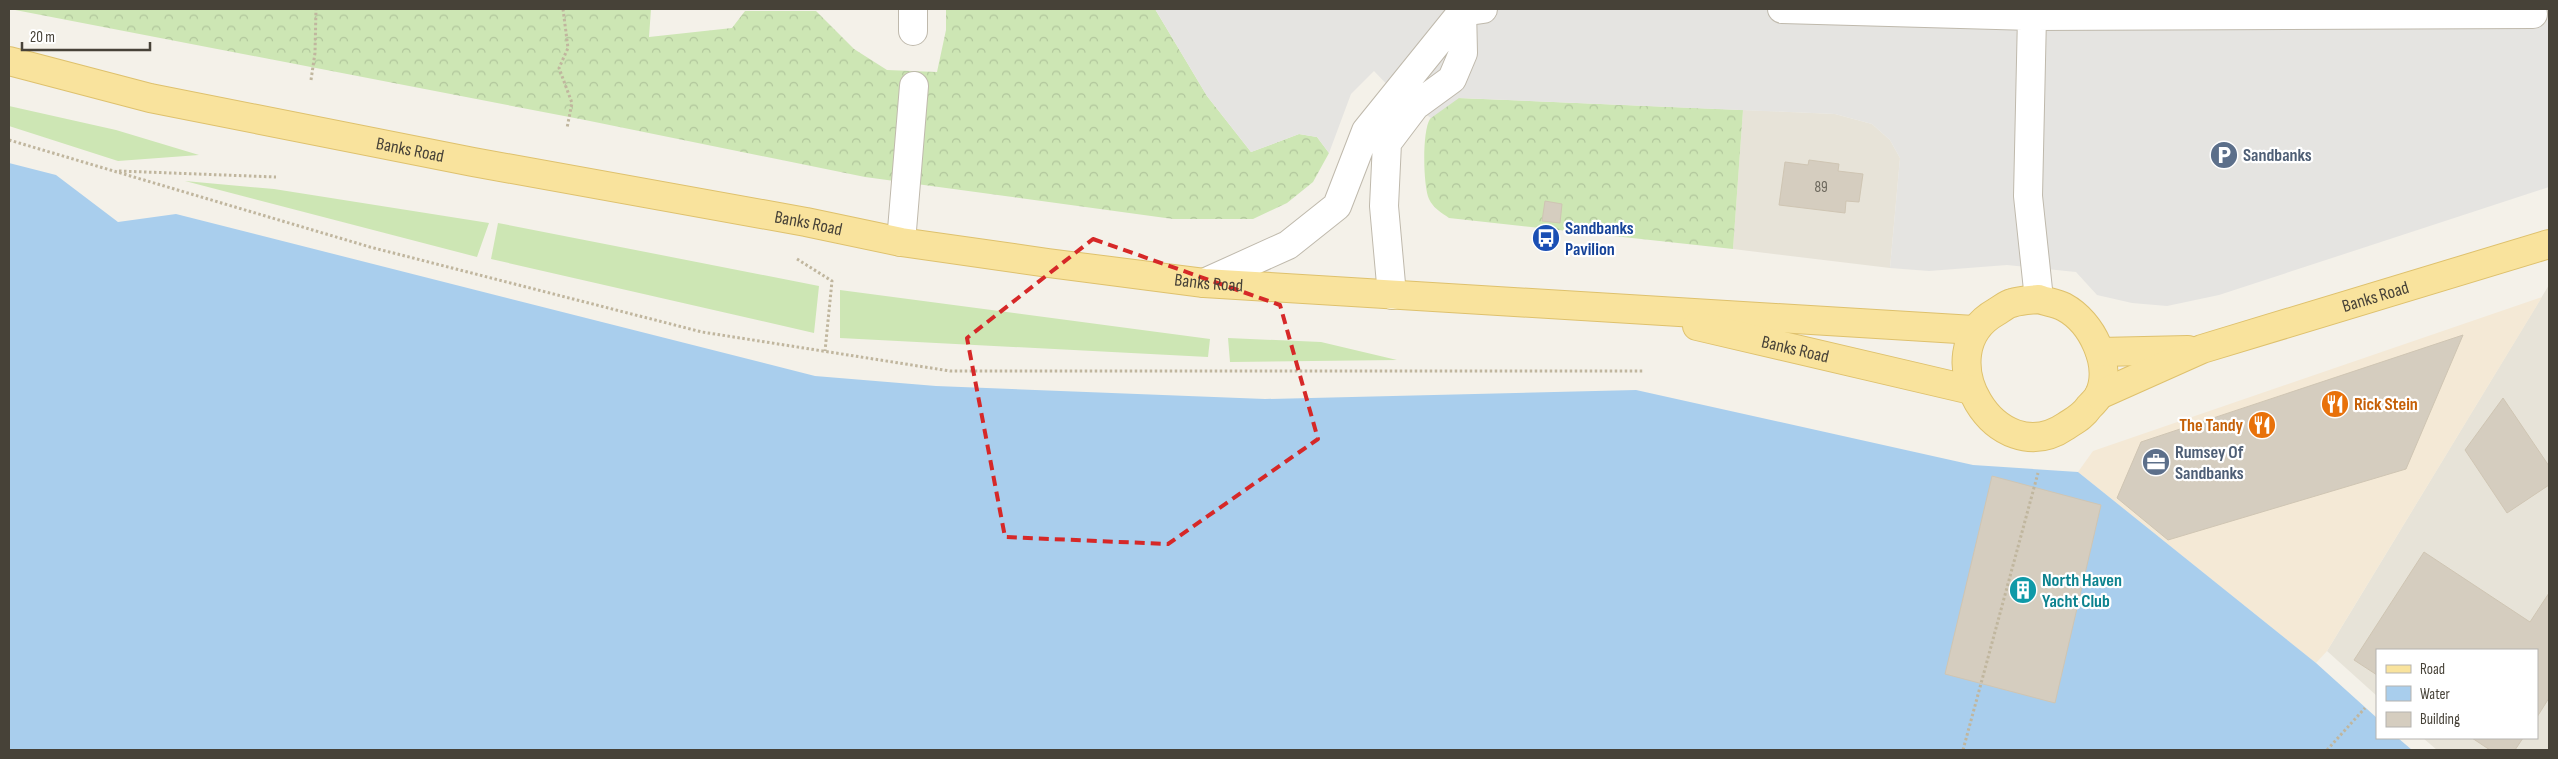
<svg xmlns="http://www.w3.org/2000/svg" width="2558" height="759" viewBox="0 0 2558 759" font-family="'Sofia Sans Condensed',sans-serif">
  <style>
    .residential { fill: #e7e3d8 }
    .commercial { fill: #f4e9d6 }
    .grass { fill: #cde6b4 }
    .forest { fill: url(#forest-crowns) }
    .parking { fill: #e5e4e1 }
    .water { fill: #a9ceed }
    .building { fill: #d5cdbf; stroke: #cfc5b3 }
    .lines { fill: none; stroke-linecap: round; stroke-linejoin: round }
    .minor-casing { stroke: #bfb9ac; stroke-width: 30 }
    .major-casing { stroke: #dec16d; stroke-width: 30 }
    .path { stroke: #c0b69e; stroke-width: 3; stroke-dasharray: 2.5 2.5; stroke-linecap: butt }
    .minor { stroke: #fff; stroke-width: 28 }
    .major { stroke: #f9e39d; stroke-width: 28 }
    .marked { fill: none; stroke: #d62828; stroke-width: 4; stroke-dasharray: 10 6; stroke-linejoin: round }
    .labels { text-anchor: middle; stroke-width: 4.5; stroke-linejoin: round; paint-order: stroke }
    .number-label { font-size: 15px; fill: #6a655a }
    .street-label { font-size: 18px; fill: #474238; stroke: #fff }
    .service-label { font-size: 18px; font-weight: bold; fill: #4e5e75; stroke: #fff; text-anchor: start }
    .transit-label { font-size: 18px; font-weight: bold; fill: #164399; stroke: #fff; text-anchor: start }
    .food-label { font-size: 18px; font-weight: bold; fill: #c56008; stroke: #fff; text-anchor: start }
    .culture-label { font-size: 18px; font-weight: bold; fill: #0d838f; stroke: #fff; text-anchor: start }
  </style>
  <defs>
    <pattern id="forest-crowns" width="20" height="18" patternUnits="userSpaceOnUse" patternTransform="scale(1.25)"><rect width="20" height="18" fill="#cde6b4"/><path d="M2 6a3 3 0 1 1 6 0M12 15a3 3 0 1 1 6 0" fill="none" stroke="#b1c69c"/></pattern>
  </defs>
  <rect width="100%" height="100%" fill="#f4f1e9"/>
  <path class="residential" d="M 1743,110 L 1835,114 L 1872,124 L 1890,140 L 1900,158 L 1890,268 L 1733,249 Z
    M 2549,285 L 2549,750 L 2437,750 L 2423,738 L 2537,738 L 2537,650 L 2377,650 L 2377,696 L 2327,651 Z"/>
  <path class="commercial" d="M 2542,297 L 2327,651 L 2316,663 L 2078,472 L 2093,451 Z"/>
  <path class="grass" d="M 9,106 L 116,130 L 199,155 L 118,161 L 9,126 Z
    M 185,181 L 274,189 L 489,223 L 477,257 Z
    M 498,223 L 819,286 L 814,333 L 491,259 Z
    M 840,290 L 1210,339 L 1208,357 L 840,338 Z
    M 1228,338 L 1321,342 L 1397,360 L 1230,362 Z"/>
  <path class="forest" d="M 10,9 L 651,9 L 649,37 L 732,28 L 745,11 L 816,11 L 854,49 L 887,70 L 937,72 L 946,30 L 946,9 L 1155,9 L 1207,96 L 1251,152 L 1299,134 L 1317,137 L 1329,153 L 1313,182 L 1287,203 L 1253,219 L 1173,219 L 865,177 L 585,120 Z
    M 1458,98 L 1743,110 L 1733,249 L 1449,218 C 1442,213 1433,208 1429,199 C 1423,186 1422,131 1430,119 C 1436,111 1450,104 1458,98 Z"/>
  <path class="parking" d="M 1155,9 L 2549,9 L 2549,187 L 2219,295 L 2167,306 L 2132,303 L 2097,295 L 2076,272 L 2007,265 L 1929,271 L 1890,268 L 1900,158 L 1890,140 L 1872,124 L 1835,114 L 1459,98 L 1431,118 L 1397,95 L 1374,71 L 1351,94 L 1329,153 L 1317,137 L 1299,134 L 1251,152 L 1207,96 Z"/>
  <path class="water" d="M 9,163 L 56,175 L 118,222 L 176,214 L 815,376 L 936,386 L 1265,399 L 1636,390 L 1973,465 L 2078,472 L 2316,663 L 2377,718 L 2377,738 L 2398,738 L 2412,750 L 9,750 Z"/>
  <path class="building" d="M 1809,160 L 1839,164 L 1838,171 L 1863,174 L 1859,202 L 1846,201 L 1845,213 L 1779,205 L 1785,162 L 1808,165 Z
    M 1545,201 L 1562,204 L 1560,223 L 1542,221 Z
    M 2463,335 L 2406,469 L 2168,540 L 2117,498 L 2141,442 Z
    M 2503,398 L 2549,466 L 2549,485 L 2507,513 L 2465,450 Z
    M 1992,476 L 2101,505 L 2055,703 L 1945,674 Z
    M 2424,552 L 2530,622 L 2549,593 L 2549,698 L 2537,717 L 2537,650 L 2377,650 L 2377,675 L 2354,660 Z
    M 2472,738 L 2523,738 L 2515,750 L 2490,750 Z"/>
  <g class="lines">
    <defs>
      <path id="minor" d="M 1782,9 L 2032,16 L 2533,14
        M 2032,16 L 2028,196 L 2039,299
        M 913,31 L 913,9
        M 901,242 L 914,86
        M 1204,283 L 1288,245 L 1337,206 L 1366,131 L 1462,12 L 1483,9
        M 1392,295 L 1384,206 L 1387,143 L 1415,106 L 1452,79 L 1463,53 L 1462,9"/>
      <g id="major">
        <path id="s1" d="M 9,61 L 150,98 L 473,162 L 806,222 L 901,242 L 1048,263 L 1204,283 L 1974,330"/>
        <path d="M 2039,299 C 2047,302 2056,303 2064,307 C 2092,322 2113,365 2099,395 C 2097,399 2092,404 2089,407 C 2083,416 2075,420 2066,426 C 1996,474 1925,352 1996,312 C 2001,309 2007,304 2012,303 C 2021,300 2030,300 2039,299 Z"/>
        <path id="s2" d="M 1697,326 L 1971,390"/>
        <path d="M 2100,352 L 2188,350"/>
        <path id="s3" d="M 2099,395 L 2202,349 L 2549,244"/>
      </g>
    </defs>
    <use href="#minor" class="minor-casing"/>
    <use href="#major" class="major-casing"/>
    <path class="path" d="M 563,9 L 568,48 L 559,68 L 572,103 L 567,128
      M 311,80 L 315,53 L 316,9
      M 9,140 L 370,247 L 702,332 L 950,371 L 1643,371
      M 119,171 L 276,177
      M 797,259 L 832,281 L 825,351
      M 1963,750 L 2038,473
      M 2327,750 L 2365,708"/>
    <use href="#minor" class="minor"/>
    <use href="#major" class="major"/>
  </g>
  <path class="marked" d="M 1093,239 L 1280,305 L 1318,439 L 1168,544 L 1005,537 L 967,338 Z"/>
  <defs>
    <symbol id="parking-disc" viewBox="-11 -11 22 22"><circle r="9.5" fill="#5c6f8a" stroke="#fff"/><path d="M-3.5-5.5H1a3.5 3.5 0 0 1 0 7H-1V5.5H-3.5ZM-1-3.4V-.6H.8a1.4 1.4 0 0 0 0-2.8Z" fill="#fff"/></symbol>
    <symbol id="bus-disc" viewBox="-11 -11 22 22"><circle r="9.5" fill="#1a4fb4" stroke="#fff"/><path d="M-5-6H5V4H4V6H2V4H-2V6H-4V4H-5ZM-3.5-4V0h7V-4ZM-3.5 1.2v1.5H-2V1.2ZM2 1.2v1.5H3.5V1.2Z" fill="#fff"/></symbol>
    <symbol id="restaurant-disc" viewBox="-11 -11 22 22"><circle r="9.5" fill="#e8710a" stroke="#fff"/><path d="M-5-6h1v4h1v-4h1v4h1v-4h1v5L-1.5 .5V6h-2V.5L-5-1ZM5-6V6H3V1.5H1.5Q1.5-4 5-6Z" fill="#fff"/></symbol>
    <symbol id="office-disc" viewBox="-11 -11 22 22"><circle r="9.5" fill="#5c6f8a" stroke="#fff"/><path d="M-6-3h4V-5.5h4V-3h4V5H-6ZM-1-4.5V-3h2v-1.5ZM-6 0V1H6V0Z" fill="#fff"/></symbol>
    <symbol id="building-disc" viewBox="-11 -11 22 22"><circle r="9.5" fill="#0f9aa8" stroke="#fff"/><path d="M-4-6H4V6H1V3H-1V6H-4ZM-2.5-4.3h1.7v1.8h-1.7ZM.8-4.3h1.7v1.8H.8ZM-2.5-1h1.7V.8h-1.7ZM.8-1h1.7V.8H.8Z" fill="#fff"/></symbol>
  </defs>
  <g fill-rule="evenodd">
    <use href="#parking-disc" x="2208" y="139" width="32" height="32"/>
    <use href="#bus-disc" x="1530" y="222" width="32" height="32"/>
    <use href="#restaurant-disc" x="2319" y="388" width="32" height="32"/>
    <use href="#restaurant-disc" x="2246" y="409" width="32" height="32"/>
    <use href="#office-disc" x="2140" y="446" width="32" height="32"/>
    <use href="#building-disc" x="2007" y="574" width="32" height="32"/>
  </g>
  <g class="labels">
    <g class="number-label">
      <text x="1821" y="192">89</text>
    </g>
    <g class="street-label">
      <text dy="6" stroke="none"><textPath href="#s1" startOffset="411">Banks Road</textPath></text>
      <text dy="6" stroke="none"><textPath href="#s1" startOffset="816">Banks Road</textPath></text>
      <text dy="6" stroke="none"><textPath href="#s1" startOffset="1221">Banks Road</textPath></text>
      <text dy="6" stroke="none"><textPath href="#s3" startOffset="294">Banks Road</textPath></text>
      <text dy="6" stroke="none"><textPath href="#s2" startOffset="101">Banks Road</textPath></text>
    </g>
    <g class="service-label">
      <text x="2243" y="161">Sandbanks</text>
      <text x="2175" y="458">Rumsey Of<tspan x="2175" dy="21">Sandbanks</tspan></text>
    </g>
    <g class="transit-label">
      <text x="1565" y="234">Sandbanks<tspan x="1565" dy="21">Pavilion</tspan></text>
    </g>
    <g class="food-label">
      <text x="2354" y="410">Rick Stein</text>
      <text x="2243" y="431" text-anchor="end">The Tandy</text>
    </g>
    <g class="culture-label">
      <text x="2042" y="586">North Haven<tspan x="2042" dy="21">Yacht Club</tspan></text>
    </g>
  </g>
  <rect width="2558" height="759" fill="none" stroke="#474238" stroke-width="20"/>
  <rect x="2376" y="649" width="162" height="90" fill="#ffffff" stroke="#b5b3af"/>
  <rect x="2386" y="665" width="25" height="8" fill="#f9e39d" stroke="#b5b3af"/>
  <text x="2420" y="674" font-size="15" fill="#474238">Road</text>
  <rect x="2386" y="686" width="25" height="15" fill="#a9ceed" stroke="#b5b3af"/>
  <text x="2420" y="699" font-size="15" fill="#474238">Water</text>
  <rect x="2386" y="712" width="25" height="15" fill="#d5cdbf" stroke="#b5b3af"/>
  <text x="2420" y="724" font-size="15" fill="#474238">Building</text>
  <path d="M22 42v8h128v-8" fill="none" stroke="#474238" stroke-width="2.5"/>
  <text x="30" y="42" font-size="15" fill="#474238" stroke="#ffffff" stroke-width="4" paint-order="stroke">20 m</text>
</svg>
